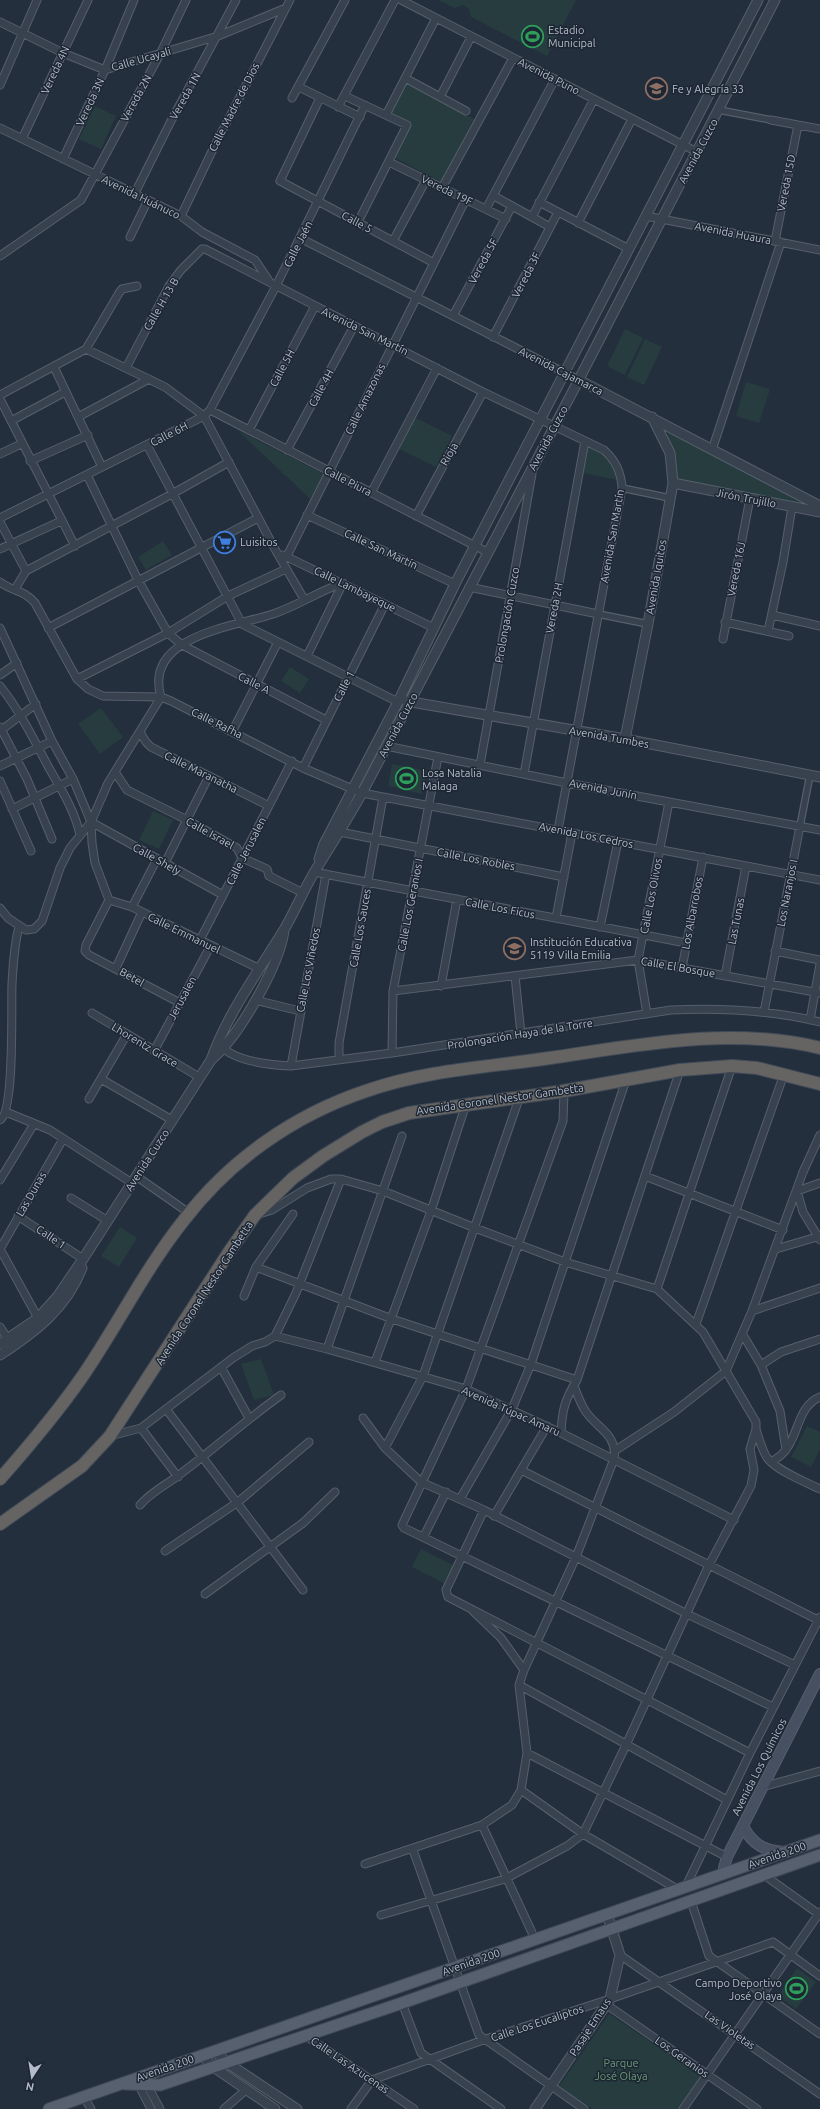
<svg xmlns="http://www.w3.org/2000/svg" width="820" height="2109" viewBox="0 0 820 2109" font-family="Ubuntu,sans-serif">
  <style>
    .green { fill: #263c3f }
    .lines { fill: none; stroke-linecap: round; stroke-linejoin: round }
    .pedestrian-casing { stroke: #565f6c; stroke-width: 8 }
    .minor-casing { stroke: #565f6c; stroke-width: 9 }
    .tertiary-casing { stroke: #565f6c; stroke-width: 11 }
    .secondary-casing { stroke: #565f6c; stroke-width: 12 }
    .primary-casing { stroke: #414a57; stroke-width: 13 }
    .trunk-casing { stroke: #434c59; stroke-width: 14 }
    .pedestrian { stroke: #38414e; stroke-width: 5.5 }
    .minor { stroke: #38414e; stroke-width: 7 }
    .tertiary { stroke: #38414e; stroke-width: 9 }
    .secondary { stroke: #465061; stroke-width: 10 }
    .primary { stroke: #56606e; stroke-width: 11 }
    .trunk { stroke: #656462; stroke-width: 12 }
    .labels { text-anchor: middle; stroke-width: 3; stroke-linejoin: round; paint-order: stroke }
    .poi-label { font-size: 11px; fill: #b4bcc9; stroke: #1d2633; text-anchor: start }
    .street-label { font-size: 11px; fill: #b4bcc9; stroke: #1d2633 }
    .park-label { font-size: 11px; fill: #6b9a76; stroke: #1d2633 }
  </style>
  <rect width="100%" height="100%" fill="#242f3e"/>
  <path class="green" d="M 438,0 L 576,0 L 547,56 L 471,17 L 469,9 L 463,5 L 455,8 Z
    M 405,83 L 474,119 L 441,182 L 395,158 L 410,126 L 389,114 Z
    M 95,106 L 116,116 L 101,149 L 79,139 Z
    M 625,329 L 643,338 L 625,375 L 607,366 Z
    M 645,339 L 662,347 L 644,385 L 627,377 Z
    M 746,382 L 770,389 L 759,423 L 736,416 Z
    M 414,417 L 452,436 L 436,467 L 397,448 Z
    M 237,430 L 324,474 L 310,499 L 301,490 Z
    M 669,433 L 810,504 L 811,508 L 675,481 L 665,436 Z
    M 587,446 C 608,454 613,459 618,480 L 583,473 Z
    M 163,541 L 172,555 L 146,570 L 138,557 Z
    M 290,667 L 309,679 L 300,693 L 281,681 Z
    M 101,708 L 123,737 L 100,754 L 78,724 Z
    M 392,764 L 427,771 L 422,794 L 388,786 Z
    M 153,811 L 173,820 L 159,849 L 139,840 Z
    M 120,1227 L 137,1238 L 119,1267 L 101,1256 Z
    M 261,1359 L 274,1395 L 254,1400 L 241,1364 Z
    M 807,1426 L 820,1432 L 820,1449 L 811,1467 L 791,1457 Z
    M 421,1549 L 453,1565 L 444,1583 L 412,1567 Z
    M 797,1968 L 816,1982 L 796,2009 L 778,1996 Z
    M 609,2014 L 702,2076 L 680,2109 L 593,2109 L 559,2086 Z"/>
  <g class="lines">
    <defs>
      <path id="pedestrian" d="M 719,110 L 771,120
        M 622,488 L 670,498
        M 598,614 L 648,624
        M 800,826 L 810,775"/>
      <path id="minor" d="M 401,0 L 697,152
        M 0,22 L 63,53 L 105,70 L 218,36 L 286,8
        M 405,78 L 466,111
        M 0,85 L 37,0
        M 299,87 L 360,117
        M 345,96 L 407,125 L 358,222
        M 440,97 L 471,37
        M 292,98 L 345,0
        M 320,98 L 280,181 L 434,263
        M 338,107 L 395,0
        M 386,115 L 436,18
        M 771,120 L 820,129
        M 0,128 L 181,216 L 202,232 L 255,260 L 269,281
        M 22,139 L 88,0
        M 63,159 L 105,70 L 134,0
        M 389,162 L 506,219
        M 442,188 L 513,58
        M 135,193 L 171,121 L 236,0
        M 494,196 L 550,227
        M 539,202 L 629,249
        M 486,209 L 555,79
        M 181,216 L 215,145 L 290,0
        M 646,216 L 820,250
        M 532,217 L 594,99
        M 578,223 L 632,119
        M 130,237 L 148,200
        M 300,238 L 579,380
        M 393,241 L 426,180
        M 775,241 L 798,125
        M 0,256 L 81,200 L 160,54 L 186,0
        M 453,316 L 512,206
        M 493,337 L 558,212
        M 86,349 L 165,387 L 204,416 L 276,551 L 304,599
        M 54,367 L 102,467
        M 126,368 L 169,286 L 181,270 L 202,249 L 205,249 L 483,392 L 604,450 C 616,461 621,472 622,488 L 558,830
        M 0,395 L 86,349 L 119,293 L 122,289 L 137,286
        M 0,399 L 75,546
        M 210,410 L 487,552
        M 78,417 L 149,379
        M 11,421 L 65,392
        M 249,430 L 315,306
        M 147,445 L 242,624 L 398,702
        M 287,450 L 354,326
        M 712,450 L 781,242
        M 0,454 L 21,444
        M 30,461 L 88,435
        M 87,475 L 138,580 L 168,633 L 182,645 L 326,720
        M 371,493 L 437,368
        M 307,515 L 455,584
        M 416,516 L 483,392
        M 0,518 L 204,416 L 210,410 L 276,286 L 365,105
        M 0,522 L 26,571
        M 0,549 L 61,521
        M 283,555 L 434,628
        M 287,556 L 466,199
        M 0,582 C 13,592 23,589 35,603 L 77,679 L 88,689 L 103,696 L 161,697 L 171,701 L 303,768 L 362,793 L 820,880
        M 469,587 L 598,614
        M 15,589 L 26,571 L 172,494 L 229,462
        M 772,615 L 820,626
        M 725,622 L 789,636
        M 0,628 L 52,741 L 73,779 L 91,822 L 92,843 L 95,863 L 109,900
        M 48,628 L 258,518
        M 768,631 L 783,562 L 792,507
        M 723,639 L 750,498
        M 307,656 L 343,583
        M 0,675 L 17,663
        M 77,679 L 168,633 L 228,596 L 286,569
        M 0,686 C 20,711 34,740 49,768 C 61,789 75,811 80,835
        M 0,727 L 27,779 L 52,839
        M 233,730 L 278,642
        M 0,731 L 36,704
        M 140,732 L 146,742 L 151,747 L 269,806
        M 386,746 L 567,783 L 820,830
        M 480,765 L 532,474
        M 0,766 L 52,741
        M 303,768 L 385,604
        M 115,772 L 127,790 L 187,820 L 237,848 L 242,858 L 267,869 L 269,876 L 303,893
        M 524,774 L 585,441
        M 0,781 L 31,851
        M 12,809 L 73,779
        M 91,822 L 223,895
        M 340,832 L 564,877
        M 165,863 L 209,776
        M 314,872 L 686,943
        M 109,900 L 86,945 L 85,951 L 89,955 L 180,1003
        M 109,900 L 132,907 L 258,968
        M 132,907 L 157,859
        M 0,908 L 8,918 L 26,930 L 34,929 L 42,921 L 60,868 L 70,848 L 91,822 L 108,783 L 161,697 C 143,636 233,627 273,614 C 297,606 319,591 343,583
        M 556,918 L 572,833
        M 600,927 L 618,841
        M 200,940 L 292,761
        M 775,951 L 820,960
        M 116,968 L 142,912
        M 682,968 L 703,857
        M 515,976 L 521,1034
        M 725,976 L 746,866
        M 441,986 L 457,899
        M 393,991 L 638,960 L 820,993
        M 255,1000 L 300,1011
        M 764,1012 L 800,826
        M 92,1013 L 199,1077
        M 647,1014 L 638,960 L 669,802
        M 810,1020 L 820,964
        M 224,1049 C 240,1062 270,1065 291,1066 L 392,1053 L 671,1010 C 720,1008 772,1010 820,1022
        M 154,1051 L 211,945
        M 392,1053 L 393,991 L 438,757
        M 339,1060 L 339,1043 L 383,797
        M 291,1066 L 326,874
        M 101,1079 L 172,1120
        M 564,1091 L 563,1121 L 466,1389 L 402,1525 L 404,1528 L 773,1707
        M 89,1099 L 127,1034
        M 6,1112 L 50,1130 L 132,1183
        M 0,1120 C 15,1111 11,1005 12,984 C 13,965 14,945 19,927
        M 136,1176 L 189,1213
        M 645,1176 L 783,1230
        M 0,1180 L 34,1124
        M 820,1183 L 797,1191 L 803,1212 L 820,1240
        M 71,1198 L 108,1221
        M 259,1214 L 272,1210 L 307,1188 L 331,1179 L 341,1179 L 383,1191 L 475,1228 L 565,1262 L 657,1289 L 703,1332 L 756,1422 L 756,1429 L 750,1449 L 754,1470 L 751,1486 L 709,1565 L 626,1745 L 583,1834 L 567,1846 L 505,1879 L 381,1915
        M 18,1216 L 83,1259
        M 776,1249 L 820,1236
        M 256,1267 L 392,1319 L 577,1380
        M 657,1289 L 732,1066
        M 244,1296 L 256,1267 L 293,1214
        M 752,1311 L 820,1288
        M 38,1318 L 0,1249 L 63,1139
        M 696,1324 L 784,1074
        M 0,1327 L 10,1342
        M 743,1335 L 761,1365 L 780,1411 L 786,1450
        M 275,1336 L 327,1349 L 466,1389 L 561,1433 L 734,1520
        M 327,1349 L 402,1136
        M 375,1362 L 431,1211 L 466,1104
        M 761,1365 L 781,1352 L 820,1339
        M 221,1367 L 249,1418
        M 166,1409 L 303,1590
        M 363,1418 L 385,1448 L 421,1482 L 484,1510 L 687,1614 L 795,1665
        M 141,1428 L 178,1477
        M 756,1429 C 759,1439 762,1451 768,1459 C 778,1471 805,1482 820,1489
        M 561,1433 C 562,1410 565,1399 577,1380 L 680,1070
        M 110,1436 L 141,1428 L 233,1358 L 252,1346 L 265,1342 L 275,1336 L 296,1293 L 341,1179
        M 385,1448 L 423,1376 L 520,1096
        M 616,1450 L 674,1412 L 726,1371 L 752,1311 L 803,1172 L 820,1135
        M 771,1462 C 779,1457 785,1453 789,1445 C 799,1429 800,1405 820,1397
        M 521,1470 L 818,1620
        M 460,1499 L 512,1409 L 531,1364 L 626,1080
        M 140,1505 C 151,1492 166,1485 179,1475 C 214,1449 246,1420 281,1395
        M 484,1510 L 446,1590 L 448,1597 L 750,1753
        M 494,1516 L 547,1426
        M 424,1536 L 446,1492
        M 165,1551 L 238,1502 L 309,1442
        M 205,1594 L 303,1523 L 335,1492
        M 473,1611 L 501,1638 L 524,1670
        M 519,1685 L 727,1800
        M 527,1753 L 727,1857
        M 762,1787 L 820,1771
        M 521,1790 L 583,1834 L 677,1889
        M 482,1825 L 535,1939
        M 413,1850 L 479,2035 L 584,2109
        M 365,1864 L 482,1825 L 512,1805 L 521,1790 L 527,1753 L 519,1685 L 524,1670 L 576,1557 L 614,1459 C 618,1435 597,1428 586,1412 C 581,1405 577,1394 574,1386
        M 764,1875 L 820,1915
        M 686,1886 L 750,1753 L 820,1617
        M 691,1901 L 709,1956 L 820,2034
        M 620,1955 L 820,2094
        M 402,2003 L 421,2053 L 501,2109
        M 607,2005 L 757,2109
        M 306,2036 L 414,2109
        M 137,2082 L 151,2109
        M 146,2083 L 160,2109
        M 84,2097 L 91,2109
        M 224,2109 L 247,2089
        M 351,2109 L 372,2080 L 486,2039 L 610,1999 L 773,1942 L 820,1976
        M 683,2109 L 820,1912"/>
      <path id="tertiary" d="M 579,380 L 820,506
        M 673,483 L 820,512
        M 406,701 L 625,739 L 820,777
        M 625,739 L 648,624 L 673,483 L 670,453 L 652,417
        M 319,859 L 324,844 L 398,702 L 455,584 L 758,0
        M 212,1059 C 239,1036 279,966 284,931
        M 0,1344 L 38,1318 L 57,1297 L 83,1259 L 211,1060 C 228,1012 259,971 285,928 C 296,909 304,889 315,871 C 331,845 347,820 362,793 L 575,387 L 775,0
        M 0,1355 C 35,1332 66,1309 82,1268
        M 215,2051 L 226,2062 L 297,2109
        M 202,2055 L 212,2066 L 275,2109
        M 535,2109 L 610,1999 L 620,1955 L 607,1914"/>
      <path id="secondary" d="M 743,1826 C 752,1844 764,1851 784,1852
        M 726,1872 L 724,1868 L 727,1857 L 820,1674"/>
      <path id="primary" d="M 125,2084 L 160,2085 L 402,2003 L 820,1855
        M 49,2109 L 820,1840"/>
      <path id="trunk" d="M 0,1479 C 29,1446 57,1413 82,1377 C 117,1326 145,1269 184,1220 C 230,1160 294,1115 366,1091 C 425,1070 489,1067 550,1058 C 639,1045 730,1026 820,1048
        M 0,1524 L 82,1466 L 110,1436 L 229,1252 L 255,1215 L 293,1178 L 323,1156 L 362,1132 L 382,1122 L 409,1113 L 564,1091 L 680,1070 L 732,1066 L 757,1068 L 820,1084"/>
    </defs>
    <use href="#pedestrian" class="pedestrian-casing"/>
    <use href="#minor" class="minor-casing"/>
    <use href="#tertiary" class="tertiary-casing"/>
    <use href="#secondary" class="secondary-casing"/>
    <use href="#primary" class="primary-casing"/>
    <use href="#trunk" class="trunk-casing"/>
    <use href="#pedestrian" class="pedestrian"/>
    <use href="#minor" class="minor"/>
    <use href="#tertiary" class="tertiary"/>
    <use href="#secondary" class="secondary"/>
    <use href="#primary" class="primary"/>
    <use href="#trunk" class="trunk"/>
  </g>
  <defs>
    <symbol id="stadium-ring" viewBox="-11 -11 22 22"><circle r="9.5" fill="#1d2633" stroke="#2e9e5b" stroke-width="1.5"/><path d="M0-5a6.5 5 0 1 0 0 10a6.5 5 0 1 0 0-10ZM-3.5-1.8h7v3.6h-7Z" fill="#2e9e5b"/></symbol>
    <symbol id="school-ring" viewBox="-11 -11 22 22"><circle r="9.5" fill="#1d2633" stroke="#8d6e63" stroke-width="1.5"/><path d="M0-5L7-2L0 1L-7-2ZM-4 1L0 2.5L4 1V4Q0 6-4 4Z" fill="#8d6e63"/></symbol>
    <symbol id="supermarket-ring" viewBox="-11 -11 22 22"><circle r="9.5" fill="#1d2633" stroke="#3f7fe0" stroke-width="1.5"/><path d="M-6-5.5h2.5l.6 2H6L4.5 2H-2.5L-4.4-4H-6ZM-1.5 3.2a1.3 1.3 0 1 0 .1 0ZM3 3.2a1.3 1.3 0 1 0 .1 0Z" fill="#3f7fe0"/></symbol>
  </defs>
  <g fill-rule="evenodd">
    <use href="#stadium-ring" x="520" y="24" width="25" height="25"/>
    <use href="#school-ring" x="644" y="76" width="25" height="25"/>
    <use href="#supermarket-ring" x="212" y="530" width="25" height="25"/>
    <use href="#stadium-ring" x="394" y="766" width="25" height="25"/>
    <use href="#school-ring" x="502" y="936" width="25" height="25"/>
    <use href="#stadium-ring" x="784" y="1976" width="25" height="25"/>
  </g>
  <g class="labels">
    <g class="poi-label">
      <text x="548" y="34">Estadio<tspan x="548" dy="13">Municipal</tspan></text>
      <text x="672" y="93">Fe y Alegría 33</text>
      <text x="240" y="546">Luisitos</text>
      <text x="422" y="777">Losa Natalia<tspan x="422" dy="13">Malaga</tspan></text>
      <text x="530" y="946">Institución Educativa<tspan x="530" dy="13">5119 Villa Emilia</tspan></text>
      <text x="782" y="1987" text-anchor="end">Campo Deportivo<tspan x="782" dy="13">José Olaya</tspan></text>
    </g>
    <g class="street-label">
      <text transform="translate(141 59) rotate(-16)" y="4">Calle Ucayali</text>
      <text transform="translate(55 70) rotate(-65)" y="4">Vereda 4N</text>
      <text transform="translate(549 76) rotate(27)" y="4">Avenida Puno</text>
      <text transform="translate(185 96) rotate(-61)" y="4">Vereda 1N</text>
      <text transform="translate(136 98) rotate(-61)" y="4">Vereda 2N</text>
      <text transform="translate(90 102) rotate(-65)" y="4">Vereda 3N</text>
      <text transform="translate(234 107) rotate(-63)" y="4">Calle Madre de Dios</text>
      <text transform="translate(698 151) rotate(-62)" y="4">Avenida Cuzco</text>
      <text transform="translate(786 183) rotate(-79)" y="4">Vereda 15D</text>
      <text transform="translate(447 190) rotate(26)" y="4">Vereda 19F</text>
      <text transform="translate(141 197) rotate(26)" y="4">Avenida Huánuco</text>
      <text transform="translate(357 222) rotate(28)" y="4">Calle 5</text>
      <text transform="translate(733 233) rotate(11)" y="4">Avenida Huaura</text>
      <text transform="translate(298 244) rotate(-63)" y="4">Calle Jaén</text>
      <text transform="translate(483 261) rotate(-62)" y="4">Vereda 5F</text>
      <text transform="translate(526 275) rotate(-63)" y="4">Vereda 3F</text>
      <text transform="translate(161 304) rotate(-60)" y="4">Calle H 13 B</text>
      <text transform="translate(365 331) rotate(26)" y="4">Avenida San Martín</text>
      <text transform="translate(282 368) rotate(-62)" y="4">Calle 5H</text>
      <text transform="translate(561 371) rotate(27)" y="4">Avenida Cajamarca</text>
      <text transform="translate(321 388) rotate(-62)" y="4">Calle 4H</text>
      <text transform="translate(365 399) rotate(-64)" y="4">Calle Amazonas</text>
      <text transform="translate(169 434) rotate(-27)" y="4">Calle 6H</text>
      <text transform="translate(548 438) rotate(-62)" y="4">Avenida Cuzco</text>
      <text transform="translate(449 454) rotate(-61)" y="4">Rioja</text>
      <text transform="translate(348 481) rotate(27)" y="4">Calle Piura</text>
      <text transform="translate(746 498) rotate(11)" y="4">Jirón Trujillo</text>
      <text transform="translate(612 536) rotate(-80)" y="4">Avenida San Martín</text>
      <text transform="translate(381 549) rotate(25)" y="4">Calle San Martín</text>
      <text transform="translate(736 569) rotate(-79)" y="4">Vereda 16J</text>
      <text transform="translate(656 577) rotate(-80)" y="4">Avenida Iquitos</text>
      <text transform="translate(355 589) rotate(26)" y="4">Calle Lambayeque</text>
      <text transform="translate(554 608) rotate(-79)" y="4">Vereda 2H</text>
      <text transform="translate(507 615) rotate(-80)" y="4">Prolongación Cuzco</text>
      <text transform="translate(254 683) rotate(27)" y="4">Calle A</text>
      <text transform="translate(344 686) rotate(-63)" y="4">Calle 1</text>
      <text transform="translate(217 723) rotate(26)" y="4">Calle Rafha</text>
      <text transform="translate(398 725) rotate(-62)" y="4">Avenida Cuzco</text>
      <text transform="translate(609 737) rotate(10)" y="4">Avenida Tumbes</text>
      <text transform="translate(201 772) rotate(26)" y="4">Calle Maranatha</text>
      <text transform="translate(603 789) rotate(11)" y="4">Avenida Junín</text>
      <text transform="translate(210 833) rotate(29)" y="4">Calle Israel</text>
      <text transform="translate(586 835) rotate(11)" y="4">Avenida Los Cedros</text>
      <text transform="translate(246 851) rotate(-63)" y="4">Calle Jerusalen</text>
      <text transform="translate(157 859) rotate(29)" y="4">Calle Shely</text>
      <text transform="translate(476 859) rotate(11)" y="4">Calle Los Robles</text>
      <text transform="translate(787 893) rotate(-79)" y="4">Los Naranjos I</text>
      <text transform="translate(651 896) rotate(-79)" y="4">Calle Los Olivos</text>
      <text transform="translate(410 905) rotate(-79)" y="4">Calle Los Geranios I</text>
      <text transform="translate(500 908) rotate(11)" y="4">Calle Los Ficus</text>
      <text transform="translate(692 913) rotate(-79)" y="4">Los Albarrobos</text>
      <text transform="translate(736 921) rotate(-79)" y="4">Las Tunas</text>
      <text transform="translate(360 928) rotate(-80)" y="4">Calle Los Sauces</text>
      <text transform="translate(184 933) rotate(26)" y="4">Calle Emmanuel</text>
      <text transform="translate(678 967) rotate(10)" y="4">Calle El Bosque</text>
      <text transform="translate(308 970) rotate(-79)" y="4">Calle Los Viñedos</text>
      <text transform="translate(132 977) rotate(29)" y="4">Betel</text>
      <text transform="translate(182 998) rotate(-62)" y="4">Jerusalen</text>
      <text transform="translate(520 1034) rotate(-9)" y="4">Prolongación Haya de la Torre</text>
      <text transform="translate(145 1045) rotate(31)" y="4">Lhorentz Grace</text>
      <text transform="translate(500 1099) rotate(-8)" y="4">Avenida Coronel Nestor Gambetta</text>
      <text transform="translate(147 1160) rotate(-57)" y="4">Avenida Cuzco</text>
      <text transform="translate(31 1194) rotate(-60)" y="4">Las Dunas</text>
      <text transform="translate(51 1237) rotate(34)" y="4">Calle 1</text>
      <text transform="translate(204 1293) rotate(-57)" y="4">Avenida Coronel Nestor Gambetta</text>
      <text transform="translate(511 1411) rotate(24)" y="4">Avenida Túpac Amaru</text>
      <text transform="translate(759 1767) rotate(-63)" y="4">Avenida Los Químicos</text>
      <text transform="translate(777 1855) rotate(-19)" y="4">Avenida 200</text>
      <text transform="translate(471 1962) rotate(-19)" y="4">Avenida 200</text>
      <text transform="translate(537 2023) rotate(-18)" y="4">Calle Los Eucaliptos</text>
      <text transform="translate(590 2027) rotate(-57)" y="4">Pasaje Emaus</text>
      <text transform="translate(730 2030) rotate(35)" y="4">Las Violetas</text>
      <text transform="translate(682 2057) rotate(35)" y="4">Los Geranios</text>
      <text transform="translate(350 2065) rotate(34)" y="4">Calle Las Azucenas</text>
      <text transform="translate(165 2068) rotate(-19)" y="4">Avenida 200</text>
    </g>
    <g class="park-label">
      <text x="621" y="2067">Parque<tspan x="621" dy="13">José Olaya</tspan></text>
    </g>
  </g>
  <g transform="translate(32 2077) rotate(192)" stroke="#1d2633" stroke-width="3" paint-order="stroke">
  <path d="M0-3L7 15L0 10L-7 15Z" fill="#b4bcc9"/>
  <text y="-6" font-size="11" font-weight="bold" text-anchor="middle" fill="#b4bcc9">N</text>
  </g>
</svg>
